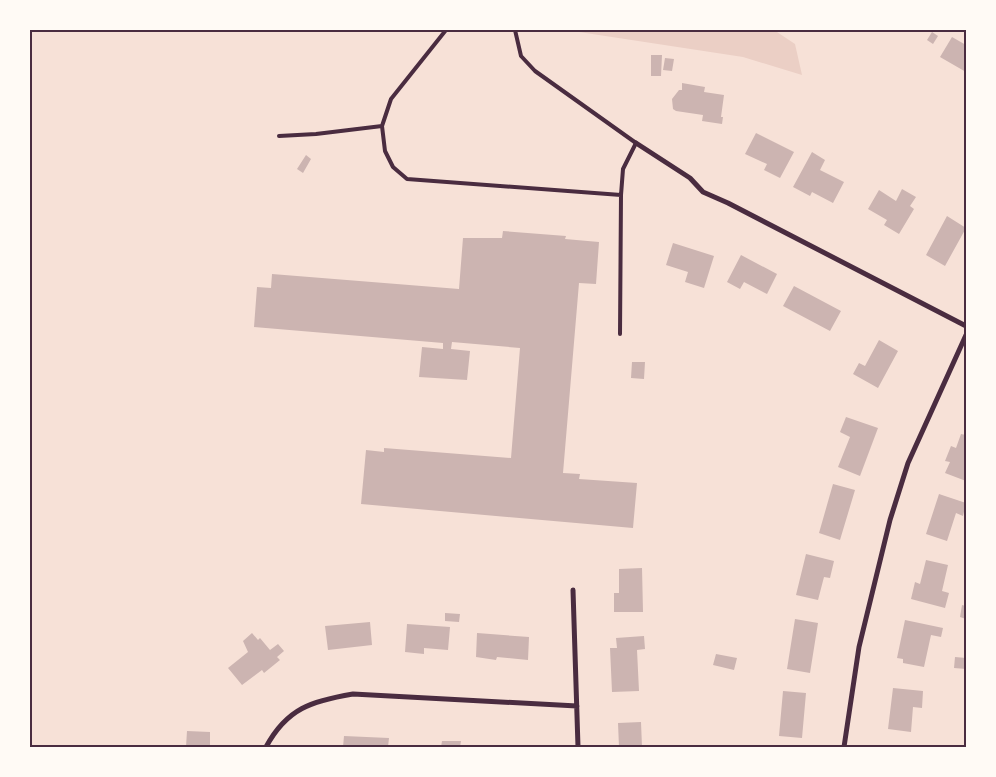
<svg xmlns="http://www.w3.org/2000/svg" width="996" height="777" viewBox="0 0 996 777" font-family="Quicksand,sans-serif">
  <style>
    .green { fill: #ebcfc5 }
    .building { fill: #ccb4b1 }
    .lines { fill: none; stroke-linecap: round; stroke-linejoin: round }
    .service { stroke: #4a2c40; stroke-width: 4 }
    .minor { stroke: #4a2c40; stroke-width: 5 }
    .neatline { fill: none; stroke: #4a2c40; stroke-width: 2 }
  </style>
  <rect width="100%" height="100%" fill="#f7e1d7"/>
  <path class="green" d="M 566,30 L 774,30 L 795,44 L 802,75 L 743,57 Z"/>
  <path class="building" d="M 932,32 L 938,36 L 933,44 L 927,40 Z
    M 952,37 L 966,45 L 966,72 L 940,57 Z
    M 651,55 L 662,55 L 661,76 L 651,76 Z
    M 665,58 L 674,59 L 672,71 L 663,70 Z
    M 682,83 L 705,87 L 704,92 L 724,95 L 721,117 L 723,117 L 722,124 L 702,121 L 703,115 L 676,111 L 673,109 L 672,99 L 679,90 L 682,90 Z
    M 756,133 L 794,152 L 780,178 L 764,170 L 767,164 L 745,154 Z
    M 812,152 L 825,160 L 820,170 L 844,182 L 833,203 L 812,192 L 810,196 L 793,187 Z
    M 306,155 L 311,159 L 303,173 L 297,169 Z
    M 902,189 L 916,197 L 910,206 L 914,209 L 899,234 L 884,225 L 887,220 L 868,209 L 879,190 L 896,201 Z
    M 947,216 L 966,228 L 945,266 L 926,255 Z
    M 503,231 L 566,236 L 565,239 L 599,242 L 596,284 L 579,283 L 563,473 L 580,474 L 579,479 L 637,483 L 633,528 L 361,504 L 366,450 L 384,452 L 384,448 L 511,458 L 520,348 L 452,342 L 451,349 L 470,351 L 467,380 L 419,377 L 422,347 L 443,349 L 443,343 L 254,327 L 257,287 L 271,288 L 272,274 L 459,289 L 463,238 L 502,238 Z
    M 673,243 L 714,256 L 704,288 L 685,282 L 688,272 L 666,265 Z
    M 741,255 L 777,274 L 767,294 L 744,282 L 740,289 L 727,282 Z
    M 794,286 L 841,311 L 830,331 L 783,306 Z
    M 879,340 L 898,351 L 878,388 L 853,374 L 859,363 L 865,366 Z
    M 632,362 L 645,362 L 644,379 L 631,378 Z
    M 846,417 L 878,428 L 860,476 L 838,467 L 850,437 L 840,432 Z
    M 961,434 L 966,435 L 966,481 L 945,473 L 950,462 L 945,461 L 951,446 L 956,448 Z
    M 833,484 L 855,490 L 840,540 L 819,533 Z
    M 939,494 L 966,503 L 963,516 L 956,513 L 947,541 L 926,534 Z
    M 806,554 L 834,561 L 830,578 L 824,577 L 818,600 L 796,595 Z
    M 926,560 L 948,565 L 942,591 L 949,593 L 945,608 L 911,599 L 915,582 L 920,584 Z
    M 642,568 L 643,612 L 614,612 L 614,593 L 619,593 L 619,569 Z
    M 962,605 L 966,606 L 966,619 L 960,617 Z
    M 445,613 L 460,614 L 459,622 L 445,621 Z
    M 795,619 L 818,623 L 810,673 L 787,669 Z
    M 905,620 L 943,628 L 941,637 L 931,635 L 924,667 L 903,663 L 903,659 L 897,658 Z
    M 370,622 L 372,645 L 328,650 L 325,626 Z
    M 407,624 L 450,627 L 448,650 L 424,648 L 424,654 L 405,652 Z
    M 252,633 L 258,640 L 260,638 L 270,650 L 278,644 L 284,651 L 277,657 L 280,660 L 264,673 L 262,670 L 242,685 L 228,668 L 248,652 L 243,641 Z
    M 477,633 L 529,637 L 528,660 L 497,657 L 496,660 L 476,657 Z
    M 644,636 L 645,649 L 637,650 L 639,691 L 612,692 L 610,648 L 617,648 L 616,638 Z
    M 716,654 L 737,658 L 734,670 L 713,665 Z
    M 955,657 L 966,658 L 966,669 L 954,668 Z
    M 893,688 L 923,691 L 922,708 L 913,707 L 911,732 L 888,729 Z
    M 783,691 L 806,693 L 802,738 L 779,736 Z
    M 641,722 L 642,747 L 619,747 L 618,723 Z
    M 187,731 L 210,732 L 210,747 L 186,747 Z
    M 344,736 L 389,738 L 388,747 L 343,747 Z
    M 442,741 L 461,741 L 460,747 L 441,747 Z"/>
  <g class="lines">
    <path class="service" d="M 446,30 L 391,99 L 382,126 L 385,151 L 393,167 L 407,179 L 621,195 L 623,169 L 636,143 L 535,71 L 521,56 L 515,30
      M 279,136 L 316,134 L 382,126
      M 620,334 L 621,195"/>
    <path class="minor" d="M 636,143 L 690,178 L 703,192 L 728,203 L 966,326
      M 573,590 L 578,747
      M 266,747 C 287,708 312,701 353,694 L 577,706
      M 844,747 L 859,647 L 890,520 L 908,463 L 966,335"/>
  </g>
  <rect width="996" height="777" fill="none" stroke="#fffaf5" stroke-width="62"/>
  <rect x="31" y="31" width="934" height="715" class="neatline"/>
</svg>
